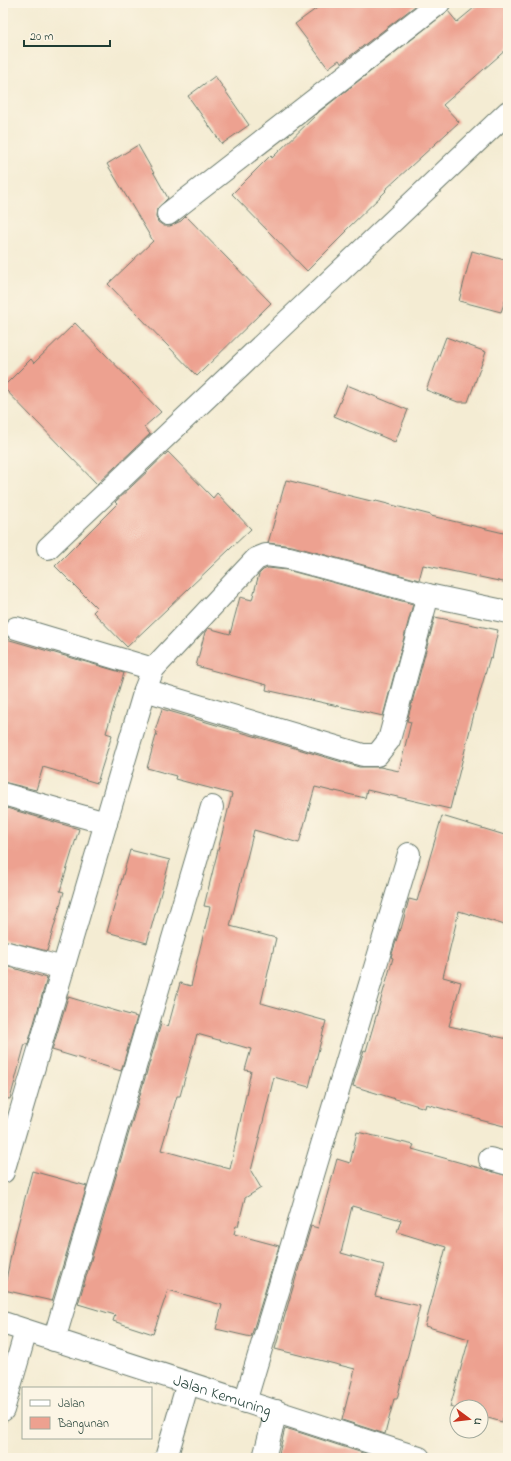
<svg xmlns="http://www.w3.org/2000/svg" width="511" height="1461" viewBox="0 0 511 1461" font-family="'Indie Flower',sans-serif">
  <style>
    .building { fill: #eda190; fill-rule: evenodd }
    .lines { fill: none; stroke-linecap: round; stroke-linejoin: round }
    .street-casing { stroke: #6a7a6c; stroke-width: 24 }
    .street { stroke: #fff; stroke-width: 22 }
    .labels { text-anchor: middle; stroke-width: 4; stroke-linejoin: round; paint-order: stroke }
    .street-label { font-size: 16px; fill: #1f3d34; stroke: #fcf5e5 }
  </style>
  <rect width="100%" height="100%" fill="#fcf5e5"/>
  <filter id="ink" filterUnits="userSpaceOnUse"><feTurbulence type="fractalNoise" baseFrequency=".025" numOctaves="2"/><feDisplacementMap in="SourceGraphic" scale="8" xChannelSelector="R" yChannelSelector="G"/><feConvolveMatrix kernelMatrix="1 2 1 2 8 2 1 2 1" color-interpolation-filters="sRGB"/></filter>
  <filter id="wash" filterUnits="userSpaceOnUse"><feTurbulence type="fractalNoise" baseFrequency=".012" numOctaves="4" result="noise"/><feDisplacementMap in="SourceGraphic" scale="16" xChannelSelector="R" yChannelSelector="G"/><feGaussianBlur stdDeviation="0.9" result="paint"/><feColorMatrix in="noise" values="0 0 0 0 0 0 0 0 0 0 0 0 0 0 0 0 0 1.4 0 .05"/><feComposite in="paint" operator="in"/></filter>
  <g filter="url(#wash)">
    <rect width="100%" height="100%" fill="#f4ecd3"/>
    <g id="blocks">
      <path class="building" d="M 324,3 L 419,3 L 341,63 L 339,60 L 328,68 L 295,24 Z
        M 480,3 L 508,3 L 508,48 L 443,105 L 459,122 L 385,190 L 386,191 L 345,231 L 346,232 L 307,271 L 232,194 L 271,155 L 272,158 L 320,111 L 448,11 L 457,22 Z
        M 215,76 L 249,125 L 222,144 L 188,96 Z
        M 138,145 L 168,198 L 157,209 L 156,216 L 158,222 L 164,226 L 170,226 L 181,221 L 186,216 L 271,303 L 197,376 L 108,284 L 153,241 L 107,164 Z
        M 472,251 L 508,261 L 508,293 L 501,312 L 459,301 Z
        M 75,323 L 161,412 L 144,427 L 150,434 L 97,484 L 3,387 L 31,359 L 34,363 Z
        M 446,337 L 486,352 L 468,402 L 458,402 L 426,390 Z
        M 347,385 L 408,410 L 395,442 L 334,416 Z
        M 168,452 L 213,498 L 217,493 L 251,529 L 127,647 L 93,612 L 97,608 L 55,566 L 117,504 L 115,502 Z
        M 286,480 L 375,502 L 376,501 L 431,515 L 431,516 L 508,534 L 508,583 L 423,565 L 419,580 L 292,546 L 268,543 Z
        M 268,568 L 287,570 L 413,604 L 383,716 L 266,690 L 267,685 L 196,666 L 205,632 L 208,628 L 230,634 L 240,597 L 252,600 L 259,574 L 263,570 Z
        M 435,617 L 498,630 L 492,658 L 490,657 L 475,710 L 450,809 L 367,790 L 365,798 L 335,791 L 335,792 L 315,787 L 299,843 L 254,830 L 230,926 L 276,938 L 261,1003 L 326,1021 L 309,1087 L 274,1077 L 251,1171 L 261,1188 L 245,1198 L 238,1226 L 236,1226 L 234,1234 L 279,1246 L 251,1337 L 216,1329 L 222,1305 L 168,1290 L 153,1334 L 113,1321 L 115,1315 L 78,1304 L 161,1024 L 168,1027 L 180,983 L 191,986 L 210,907 L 204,906 L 232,794 L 175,779 L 176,776 L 147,768 L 157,732 L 155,731 L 162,709 L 359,767 L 380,767 L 399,771 L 411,722 L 407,721 ZM 197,1034 L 251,1049 L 245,1070 L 251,1071 L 230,1169 L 161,1150 L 177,1096 L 180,1096 Z
        M 3,638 L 124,673 L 106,733 L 112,735 L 97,783 L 43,767 L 36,790 L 3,782 Z
        M 3,807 L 79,829 L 60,891 L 64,892 L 47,951 L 3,940 Z
        M 442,816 L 508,836 L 508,926 L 459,911 L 443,977 L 461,982 L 449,1026 L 508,1039 L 508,1127 L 480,1120 L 480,1119 L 426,1104 L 425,1108 L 353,1086 L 364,1050 L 366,1051 L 393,958 L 391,957 L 400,929 L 401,929 L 409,899 L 417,901 Z
        M 130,850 L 170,860 L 147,943 L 107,932 Z
        M 3,965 L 47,978 L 28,1044 L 25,1044 L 10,1099 L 3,1098 Z
        M 68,997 L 137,1017 L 121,1071 L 52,1050 Z
        M 357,1132 L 414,1145 L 412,1149 L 508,1176 L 508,1400 L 502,1422 L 481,1416 L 481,1407 L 457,1407 L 457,1409 L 450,1407 L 469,1339 L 425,1326 L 446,1247 L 397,1232 L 401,1220 L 352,1206 L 341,1253 L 384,1265 L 375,1296 L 420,1306 L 397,1399 L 394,1399 L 385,1434 L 342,1420 L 355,1369 L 275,1349 L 311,1226 L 318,1228 L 337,1159 L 350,1163 Z
        M 32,1171 L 87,1186 L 52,1301 L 4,1290 L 14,1240 Z
        M 285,1428 L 295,1431 L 378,1458 L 278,1458 Z"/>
    </g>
  </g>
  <g filter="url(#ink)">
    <use href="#blocks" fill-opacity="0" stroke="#6a7a6c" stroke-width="1"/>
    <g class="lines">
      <defs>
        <g id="street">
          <path d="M 168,214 L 439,3"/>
          <path d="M 48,548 L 508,112"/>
          <path d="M 16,628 L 153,669"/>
          <path d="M 145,690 L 363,755 L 377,755 L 389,740 L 428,595"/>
          <path d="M 3,794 L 106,823"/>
          <path d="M 3,952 L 63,968"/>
          <path d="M 490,1159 L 508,1164"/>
          <path d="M 3,1172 L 145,690 L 153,669 L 256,559 L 266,555 L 289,558 L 428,595 L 508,612"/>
          <path id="s1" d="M 3,1323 L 419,1458"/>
          <path d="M 54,1340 L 212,807"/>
          <path d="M 245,1402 L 409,854"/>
          <path d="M 3,1410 L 26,1331"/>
          <path d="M 166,1458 L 188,1383"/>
          <path d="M 264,1458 L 276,1411"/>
        </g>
      </defs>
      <use href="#street" class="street-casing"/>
      <use href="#street" class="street"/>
    </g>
  </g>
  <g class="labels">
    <g class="street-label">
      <text dy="6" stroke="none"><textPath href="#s1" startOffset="231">Jalan Kemuning</textPath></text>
    </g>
  </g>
  <rect width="511" height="1461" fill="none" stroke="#fcf5e5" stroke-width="16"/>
  <rect x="22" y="1387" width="130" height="52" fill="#fcf5e5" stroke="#a4ab9e"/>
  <rect x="30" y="1400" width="20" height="6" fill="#ffffff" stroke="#a4ab9e"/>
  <text x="58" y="1407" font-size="12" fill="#1f3d34">Jalan</text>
  <rect x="30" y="1417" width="20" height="12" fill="#eda190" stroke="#a4ab9e"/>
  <text x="58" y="1427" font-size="12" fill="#1f3d34">Bangunan</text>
  <g transform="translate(469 1419) rotate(105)"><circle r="19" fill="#fcf5e5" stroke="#a4ab9e"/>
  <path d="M0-3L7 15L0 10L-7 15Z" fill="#c8321e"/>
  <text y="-6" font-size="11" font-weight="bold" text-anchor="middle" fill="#1f3d34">U</text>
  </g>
  <path d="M24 40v6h86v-6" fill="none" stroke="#1f3d34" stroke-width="2"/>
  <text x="30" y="40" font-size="12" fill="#1f3d34" stroke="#fcf5e5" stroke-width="3" paint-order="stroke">20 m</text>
</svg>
